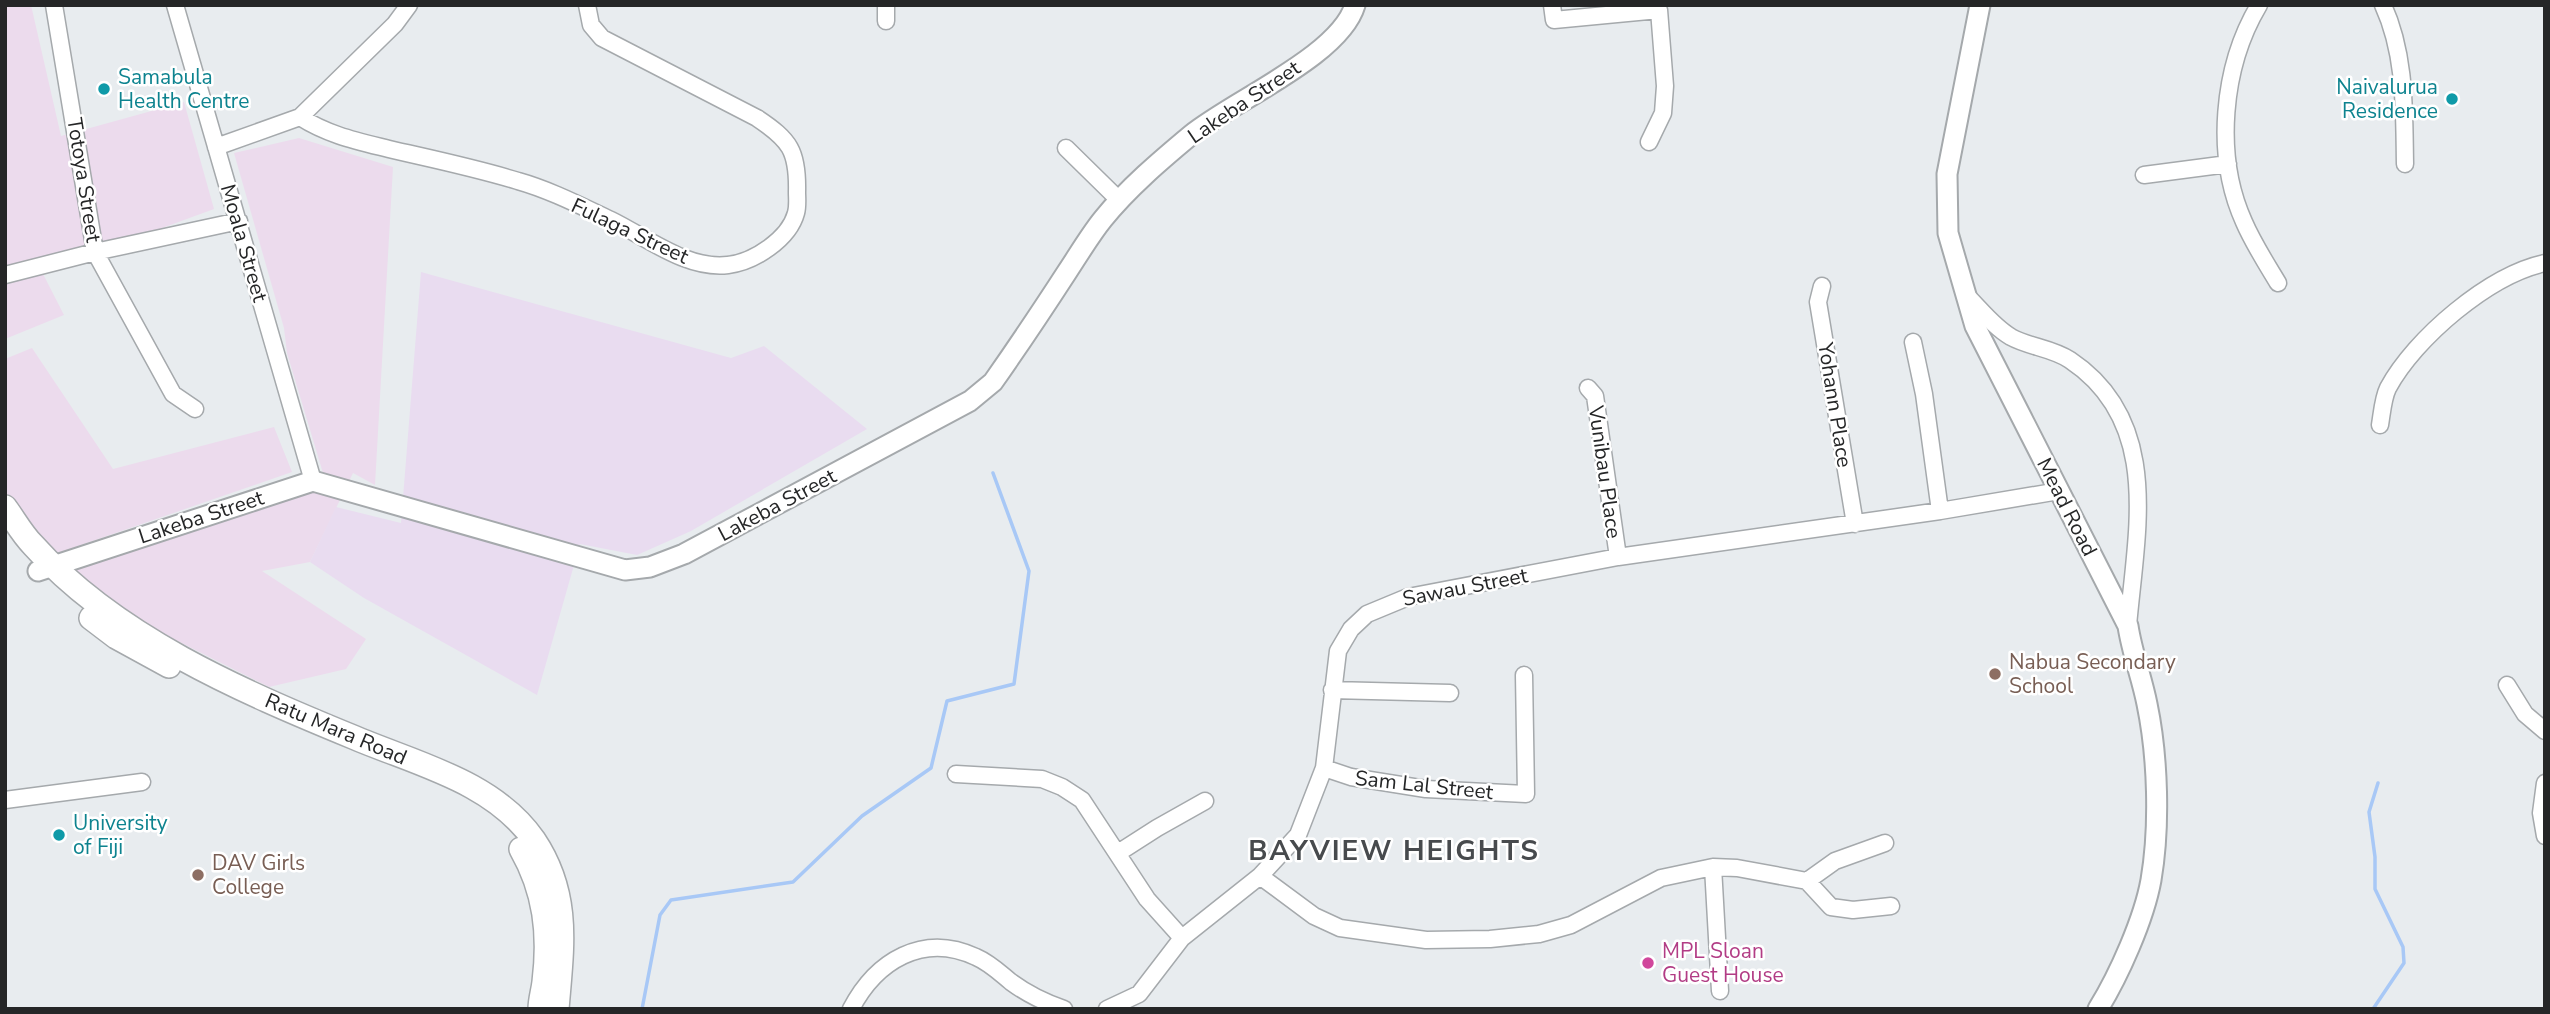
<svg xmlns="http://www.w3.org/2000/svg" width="2550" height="1014" viewBox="0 0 2550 1014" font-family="'Nunito Sans',sans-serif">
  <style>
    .commercial { fill: #ecdbed }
    .industrial { fill: #e9dcf0 }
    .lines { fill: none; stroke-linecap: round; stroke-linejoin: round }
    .stream { stroke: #a8c8f6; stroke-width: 3.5 }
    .minor-casing { stroke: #a5a9ac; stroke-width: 19 }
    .major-casing { stroke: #a5a9ac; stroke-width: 23 }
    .highway-casing { stroke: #a5a9ac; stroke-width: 26 }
    .minor { stroke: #fff; stroke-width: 16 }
    .major { stroke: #fff; stroke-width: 19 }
    .highway { stroke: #fff; stroke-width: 23 }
    .culture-dot { fill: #0f9aa8; stroke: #fff; stroke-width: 2.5 }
    .education-dot { fill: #8d6e63; stroke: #fff; stroke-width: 2.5 }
    .hotel-dot { fill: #d1479c; stroke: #fff; stroke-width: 2.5 }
    .labels { text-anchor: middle; stroke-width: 5; stroke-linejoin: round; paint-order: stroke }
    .culture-label { font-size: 21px; fill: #0d838f; stroke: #fff; text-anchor: start }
    .street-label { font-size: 21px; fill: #252627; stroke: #fff }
    .education-label { font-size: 21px; fill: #785e54; stroke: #fff; text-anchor: start }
    .hotel-label { font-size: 21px; fill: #b23c85; stroke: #fff; text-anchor: start }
    .district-label { font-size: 28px; font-weight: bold; letter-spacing: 2px; fill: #474a4d; stroke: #fff }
  </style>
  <rect width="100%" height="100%" fill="#e8ecef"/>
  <path class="commercial" d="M 5,5 L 31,5 L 61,136 L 184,102 L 214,209 L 42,272 L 64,315 L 5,339 Z
    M 299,138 L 393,167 L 375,485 L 353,473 L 310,562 L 262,571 L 366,639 L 346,669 L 269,687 L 114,609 L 70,570 L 305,490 L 323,473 L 287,353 L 284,328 L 234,153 Z
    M 32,348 L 113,469 L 274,427 L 292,472 L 52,555 L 5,496 L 5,359 Z"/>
  <path class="industrial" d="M 421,272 L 731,358 L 764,346 L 867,429 L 691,531 L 637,555 L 580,544 L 537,695 L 364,598 L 310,562 L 336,507 L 401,523 Z"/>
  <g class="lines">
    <path class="stream" d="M 642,1009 L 660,915 L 671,900 L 793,882 L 862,816 L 931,768 L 947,701 L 1014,684 L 1029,571 L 993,473
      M 2373,1009 L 2404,963 L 2403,947 L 2375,889 L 2375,857 L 2369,812 L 2378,783"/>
    <defs>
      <path id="minor" d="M 54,5 L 95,252 L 173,394 L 195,409
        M 175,5 L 313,481
        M 886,5 L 886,21
        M 1552,5 L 1554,20 L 1659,10 L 1665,86 L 1663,113 L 1649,142
        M 2259,5 C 2222,67 2214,156 2244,222 C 2253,243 2266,263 2278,283
        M 2383,5 C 2406,55 2404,111 2405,164
        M 300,117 C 328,135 357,141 389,149 C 432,159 476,168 518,181 C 550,190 581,206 611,220 C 646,237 687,270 728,265 C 754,262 789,239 796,213 C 798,206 797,198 797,192 C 798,151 790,140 757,118 L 602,38 L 591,25 L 587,5
        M 216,147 L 300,117 L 395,24 L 409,5
        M 1066,148 L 1120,201
        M 2144,175 L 2228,164
        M 5,275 L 95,252 L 239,221
        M 1822,286 L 1818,302 L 1855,524
        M 1968,297 C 1981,310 1994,327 2011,337 C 2029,347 2052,348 2070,360 C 2163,422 2136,532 2128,626
        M 1913,342 L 1924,394 L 1940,511
        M 1588,388 L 1595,396 L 1618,557
        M 2380,425 C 2382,413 2383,398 2388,388 C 2415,338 2489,275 2545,263
        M 2507,685 L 2525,714 L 2545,731
        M 1332,690 L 1450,693
        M 1324,768 L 1351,777 L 1426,789 L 1526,794 L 1524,675
        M 956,774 L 1042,779 L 1062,787 L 1082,800 L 1147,899 L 1182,938
        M 2545,783 L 2541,813 L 2545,836
        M 5,800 L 142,782
        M 1118,853 L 1157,828 L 1205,801
        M 1713,867 L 1720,991
        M 1260,876 L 1314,916 L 1340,928 L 1426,940 L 1490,939 L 1539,934 L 1571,925 L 1661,878 L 1713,867 L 1737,868 L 1807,881 L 1831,907 L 1853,910 L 1891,906
        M 1807,881 L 1835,861 L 1885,843
        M 851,1009 C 876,961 923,932 976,957 C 990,963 1000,973 1011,982 C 1026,993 1046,1003 1064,1009
        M 1107,1009 L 1139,994 L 1182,938 L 1260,876 L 1298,835 L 1324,768 L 1338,651 L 1351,629 L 1367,614 L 1408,597 L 1618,557 L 1940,511 L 2059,491"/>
      <path id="major" d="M 1980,5 L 1947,174 L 1948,233 L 1975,326 L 2128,626 C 2132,653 2142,678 2147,704 C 2158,757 2160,827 2151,880 C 2144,919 2119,975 2098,1009
        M 38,571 L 313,481 L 625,570 L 650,567 L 684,554 L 970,401 L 993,382 C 1019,345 1043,309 1067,272 C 1079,254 1090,235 1103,219 C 1128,188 1161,160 1191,135 C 1234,100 1340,56 1355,5"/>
      <path id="highway" d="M 5,507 C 14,519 22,534 33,545 C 115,637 241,691 353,737 C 416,764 493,781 534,840 C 571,895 562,947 557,1009
        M 91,618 L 116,637 L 169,666
        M 521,849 C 545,891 550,934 544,982 C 543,991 540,1000 540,1009"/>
    </defs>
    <use href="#minor" class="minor-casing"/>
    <use href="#major" class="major-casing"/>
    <use href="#highway" class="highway-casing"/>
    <use href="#minor" class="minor"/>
    <use href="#major" class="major"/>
    <use href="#highway" class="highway"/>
  </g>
  <g class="culture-dot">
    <circle cx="104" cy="89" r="7"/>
    <circle cx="2452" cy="99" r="7"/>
    <circle cx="59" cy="835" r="7"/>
  </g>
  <g class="education-dot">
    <circle cx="1995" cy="674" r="7"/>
    <circle cx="198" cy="875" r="7"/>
  </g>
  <circle class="hotel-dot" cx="1648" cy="963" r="7"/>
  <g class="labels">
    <g class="culture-label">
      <text x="118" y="84">Samabula<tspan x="118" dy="24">Health Centre</tspan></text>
      <text x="2438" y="94" text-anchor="end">Naivalurua<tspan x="2438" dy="24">Residence</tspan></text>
      <text x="73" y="830">University<tspan x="73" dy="24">of Fiji</tspan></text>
    </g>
    <g class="street-label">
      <text transform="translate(1244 102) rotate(-34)" y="7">Lakeba Street</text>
      <text transform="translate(84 180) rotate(81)" y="7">Totoya Street</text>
      <text transform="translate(630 231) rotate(25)" y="7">Fulaga Street</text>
      <text transform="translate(244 243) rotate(74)" y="7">Moala Street</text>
      <text transform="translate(1835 405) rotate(81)" y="7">Yohann Place</text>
      <text transform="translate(1605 472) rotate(82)" y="7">Vunibau Place</text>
      <text transform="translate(777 505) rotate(-28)" y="7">Lakeba Street</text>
      <text transform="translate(2067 507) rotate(63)" y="7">Mead Road</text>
      <text transform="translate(201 517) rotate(-18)" y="7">Lakeba Street</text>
      <text transform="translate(1465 587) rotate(-11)" y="7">Sawau Street</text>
      <text transform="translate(336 729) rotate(23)" y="7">Ratu Mara Road</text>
      <text transform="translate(1424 785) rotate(6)" y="7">Sam Lal Street</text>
    </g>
    <g class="education-label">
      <text x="2009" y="669">Nabua Secondary<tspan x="2009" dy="24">School</tspan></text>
      <text x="212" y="870">DAV Girls<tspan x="212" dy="24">College</tspan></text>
    </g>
    <g class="hotel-label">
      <text x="1662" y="958">MPL Sloan<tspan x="1662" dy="24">Guest House</tspan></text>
    </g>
    <g class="district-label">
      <text x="1394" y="860">BAYVIEW HEIGHTS</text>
    </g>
  </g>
  <rect width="2550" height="1014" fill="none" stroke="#252627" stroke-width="14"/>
</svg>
